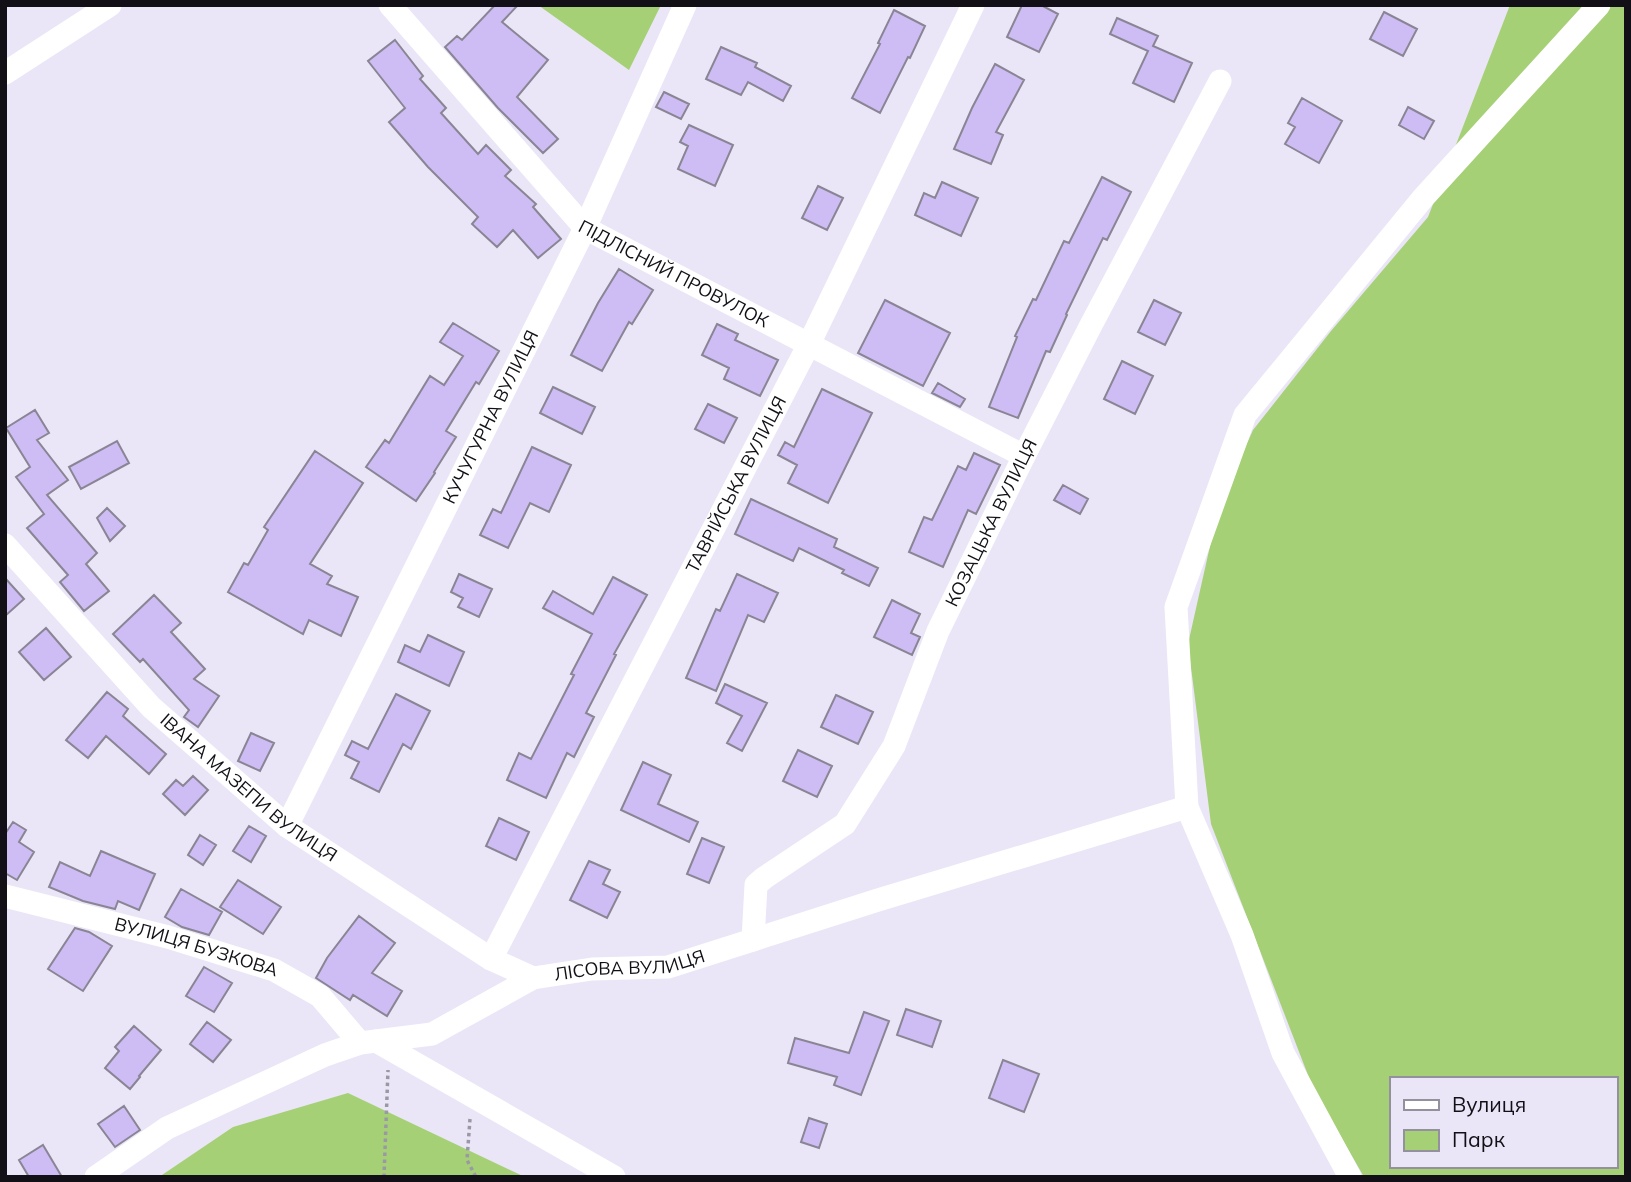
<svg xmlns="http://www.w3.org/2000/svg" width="1631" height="1182" viewBox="0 0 1631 1182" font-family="Mulish,sans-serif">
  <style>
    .green { fill: #a6d076; fill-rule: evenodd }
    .building { fill: #cebdf4; stroke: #8a8595; stroke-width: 2 }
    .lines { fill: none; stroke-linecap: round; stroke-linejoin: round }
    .path { stroke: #9b98a5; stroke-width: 3.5; stroke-dasharray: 3.5 3.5; stroke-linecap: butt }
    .minor { stroke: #fff; stroke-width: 23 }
    .labels { text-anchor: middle; stroke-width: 6; stroke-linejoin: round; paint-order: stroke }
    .street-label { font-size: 18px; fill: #121016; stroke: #eae6f7 }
  </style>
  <rect width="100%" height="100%" fill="#eae6f7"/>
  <path class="green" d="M 538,5 L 661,5 L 629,70 Z
    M 1510,5 L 1626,5 L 1626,1177 L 1364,1177 L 1313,1088 L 1211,824 L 1188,644 L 1219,506 L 1253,430 L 1331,331 L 1428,217 ZM 1391,1079 L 1615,1079 L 1615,1166 L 1391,1166 Z
    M 348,1093 L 525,1177 L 159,1177 L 233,1127 Z"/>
  <path class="building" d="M 495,5 L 518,5 L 502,22 L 548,60 L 517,97 L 558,139 L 543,153 L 498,108 L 445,47 L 457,36 L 462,40 Z
    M 1022,5 L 1041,5 L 1058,14 L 1039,52 L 1007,37 Z
    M 894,10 L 925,26 L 910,58 L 908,57 L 880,113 L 852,98 L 880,44 L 878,43 Z
    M 1384,12 L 1417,29 L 1403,56 L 1370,39 Z
    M 1117,18 L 1158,36 L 1153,46 L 1192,63 L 1174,102 L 1133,83 L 1148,51 L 1110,34 Z
    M 395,40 L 423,76 L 420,79 L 446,108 L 441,113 L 478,154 L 486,145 L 511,170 L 505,176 L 536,204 L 533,207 L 561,239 L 538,258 L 513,230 L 497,247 L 472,224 L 478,217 L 428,167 L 389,122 L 405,108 L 368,61 Z
    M 721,47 L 757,63 L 755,67 L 791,86 L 783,101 L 748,82 L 741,95 L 706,79 Z
    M 995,64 L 1024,80 L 996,132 L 1003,135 L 991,164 L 954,149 L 972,108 Z
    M 664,92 L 689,104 L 681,119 L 656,107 Z
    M 1302,98 L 1342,121 L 1319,163 L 1285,144 L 1295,127 L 1288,123 Z
    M 1408,107 L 1434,121 L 1424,139 L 1399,125 Z
    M 689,125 L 733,145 L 715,186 L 678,169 L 688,146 L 680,142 Z
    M 1102,177 L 1131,192 L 1107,240 L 1103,238 L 1066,314 L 1067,315 L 1050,352 L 1046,351 L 1018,418 L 989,407 L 1017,337 L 1015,336 L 1033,299 L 1036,300 L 1064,241 L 1069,243 Z
    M 942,182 L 978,198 L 961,236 L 915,215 L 924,193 L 935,198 Z
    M 818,186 L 843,198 L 827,230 L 802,218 Z
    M 619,269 L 653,290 L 632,324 L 629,322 L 602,371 L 571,355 L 598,303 Z
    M 885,300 L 950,333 L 923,386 L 858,353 Z
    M 1154,300 L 1181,313 L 1165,345 L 1138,332 Z
    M 453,323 L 499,351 L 479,384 L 476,382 L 446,431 L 456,437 L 434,472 L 435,473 L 416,501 L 366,467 L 385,440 L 389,443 L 430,376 L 444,385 L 463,356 L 440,342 Z
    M 717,324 L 738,334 L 735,340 L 778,360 L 760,396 L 724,379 L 729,368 L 702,355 Z
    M 1122,361 L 1153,376 L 1135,414 L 1104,399 Z
    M 938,383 L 965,399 L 960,407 L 932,393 Z
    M 553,387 L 595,407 L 582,434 L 540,413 Z
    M 822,389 L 872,413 L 828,503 L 788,483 L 797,465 L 778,455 L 785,442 L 794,447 Z
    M 708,404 L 737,418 L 724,443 L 695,429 Z
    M 35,410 L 49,433 L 37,440 L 68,480 L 47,495 L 97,553 L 86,564 L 109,591 L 84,611 L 60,582 L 68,575 L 27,528 L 44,514 L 16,477 L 30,467 L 6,428 Z
    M 117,441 L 129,463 L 81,489 L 69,467 Z
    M 532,447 L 571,465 L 549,512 L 530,503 L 508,548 L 480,535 L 493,509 L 501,513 Z
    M 315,451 L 363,483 L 310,564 L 332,576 L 327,584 L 358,597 L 341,636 L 309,620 L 303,634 L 228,592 L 244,563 L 248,565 L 268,530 L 264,527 Z
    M 974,453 L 1000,465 L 976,514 L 968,510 L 943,567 L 909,552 L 924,517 L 932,520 L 958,466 L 966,470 Z
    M 1063,485 L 1088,499 L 1080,514 L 1054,500 Z
    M 751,499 L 837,539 L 834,547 L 878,568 L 869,586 L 842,573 L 844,570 L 799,548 L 793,561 L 735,534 Z
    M 107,508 L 125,526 L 110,541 L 97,518 Z
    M 459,574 L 492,589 L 479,617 L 458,607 L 463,598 L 451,592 Z
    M 737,574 L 778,593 L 764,622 L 748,615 L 716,691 L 686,678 L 716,609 L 720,611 Z
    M 613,577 L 647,595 L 614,654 L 616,655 L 586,713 L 594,717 L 574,757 L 567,753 L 546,798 L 507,780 L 519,753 L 531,759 L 574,675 L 571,674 L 592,634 L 543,608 L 553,591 L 593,614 Z
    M 5,578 L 24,599 L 5,616 Z
    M 154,595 L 181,623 L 171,632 L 205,669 L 194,679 L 219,696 L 198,727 L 184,717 L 189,710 L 143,659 L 140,662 L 113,634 Z
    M 892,600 L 920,614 L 911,633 L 920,637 L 912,655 L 874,637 Z
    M 46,628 L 71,657 L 44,680 L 19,652 Z
    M 428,635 L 464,652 L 449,686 L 398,662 L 405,645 L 420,652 Z
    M 725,684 L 767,703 L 742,751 L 727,743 L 742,716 L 716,703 Z
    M 107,692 L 128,709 L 123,716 L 166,754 L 149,774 L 106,736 L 88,758 L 66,740 Z
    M 396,694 L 430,711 L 411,749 L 403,744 L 379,792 L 351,778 L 359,762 L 345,755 L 352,741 L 368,749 Z
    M 836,695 L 873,712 L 858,744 L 821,727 Z
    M 251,733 L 274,743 L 260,771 L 238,761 Z
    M 798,750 L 832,766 L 817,797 L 783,781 Z
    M 643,762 L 671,775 L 658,804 L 698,822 L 689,842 L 621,810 Z
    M 193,776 L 208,790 L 185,815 L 163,794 L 176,780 L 183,786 Z
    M 499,818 L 529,832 L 516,860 L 486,846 Z
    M 13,822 L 26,830 L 19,842 L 34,852 L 17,880 L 5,873 L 5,834 Z
    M 249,826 L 266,836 L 251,862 L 233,851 Z
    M 200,835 L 216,845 L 203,865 L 188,855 Z
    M 702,838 L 724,847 L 709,883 L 687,874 Z
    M 101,851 L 155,874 L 139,910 L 118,901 L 115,909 L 83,901 L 49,887 L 60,862 L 90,876 Z
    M 589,861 L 610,870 L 603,884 L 620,892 L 607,918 L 570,900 Z
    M 238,880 L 281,907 L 263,934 L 220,907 Z
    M 181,889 L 222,912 L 209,935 L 182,927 L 165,917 Z
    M 359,916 L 395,943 L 372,973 L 402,991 L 387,1016 L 353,995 L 350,1000 L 316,978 L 327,958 Z
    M 75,928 L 89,932 L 112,946 L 83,991 L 48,969 Z
    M 204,967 L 232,983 L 214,1012 L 186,996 Z
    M 906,1009 L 941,1021 L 932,1047 L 897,1035 Z
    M 864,1012 L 889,1021 L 861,1095 L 834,1085 L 837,1077 L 788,1063 L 795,1038 L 849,1053 Z
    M 207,1022 L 231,1040 L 213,1062 L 190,1044 Z
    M 134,1026 L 161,1050 L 139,1076 L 140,1077 L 130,1089 L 105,1068 L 119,1051 L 115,1047 Z
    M 1003,1060 L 1039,1074 L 1024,1112 L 989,1098 Z
    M 124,1106 L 140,1130 L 115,1147 L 98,1124 Z
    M 809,1118 L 827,1124 L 819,1148 L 801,1142 Z
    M 43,1145 L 62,1177 L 29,1177 L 19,1160 Z"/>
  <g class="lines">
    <path class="path" d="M 470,1119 L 467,1160 L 476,1177
      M 384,1177 L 388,1070"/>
    <g class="minor">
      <path id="s1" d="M 390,5 L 585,228 L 1024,456"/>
      <path d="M 5,73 L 110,5"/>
      <path id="s2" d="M 5,545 L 151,707 L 287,826 L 491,959 L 533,978"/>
      <path id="s3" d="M 287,826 L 585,228 L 685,5"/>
      <path id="s4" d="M 5,896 L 168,937 L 274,970 L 320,996 L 360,1043"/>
      <path id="s5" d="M 753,940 L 756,885 L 764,878 L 845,824 L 894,746 L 938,631 L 1024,456 L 1090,327 L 1220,81"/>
      <path id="s6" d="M 491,959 L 809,344 L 973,5"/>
      <path d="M 376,1041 L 614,1177"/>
      <path id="s7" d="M 96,1177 L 167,1128 L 325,1055 L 360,1043 L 432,1034 L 533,978 L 592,969 L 668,967 L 878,900 L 1187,807"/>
      <path d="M 1350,1177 L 1283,1053 L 1242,935 L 1187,807 L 1176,607 L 1245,415 L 1423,198 L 1599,5"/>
    </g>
  </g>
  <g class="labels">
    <g class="street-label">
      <text dy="6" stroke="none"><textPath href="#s1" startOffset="396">ПІДЛІСНИЙ ПРОВУЛОК</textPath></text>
      <text dy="6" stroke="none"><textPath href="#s3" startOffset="457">КУЧУГУРНА ВУЛИЦЯ</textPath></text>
      <text dy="6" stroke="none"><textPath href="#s6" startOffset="534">ТАВРІЙСЬКА ВУЛИЦЯ</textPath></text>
      <text dy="6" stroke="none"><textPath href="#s5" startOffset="499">КОЗАЦЬКА ВУЛИЦЯ</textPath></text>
      <text dy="6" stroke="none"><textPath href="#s2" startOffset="345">ІВАНА МАЗЕПИ ВУЛИЦЯ</textPath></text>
      <text dy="6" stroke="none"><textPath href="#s4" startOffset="198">ВУЛИЦЯ БУЗКОВА</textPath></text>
      <text dy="6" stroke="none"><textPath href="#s7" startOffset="583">ЛІСОВА ВУЛИЦЯ</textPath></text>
    </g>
  </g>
  <rect width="1631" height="1182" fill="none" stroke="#121016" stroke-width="14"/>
  <rect x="1390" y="1077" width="228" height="91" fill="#eae6f7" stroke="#94909d" stroke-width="2"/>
  <rect x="1404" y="1100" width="35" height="10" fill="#ffffff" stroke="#94909d" stroke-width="2"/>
  <text x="1452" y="1112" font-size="21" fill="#121016">Вулиця</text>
  <rect x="1404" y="1130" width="35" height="21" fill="#a6d076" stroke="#94909d" stroke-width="2"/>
  <text x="1452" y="1147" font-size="21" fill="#121016">Парк</text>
</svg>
